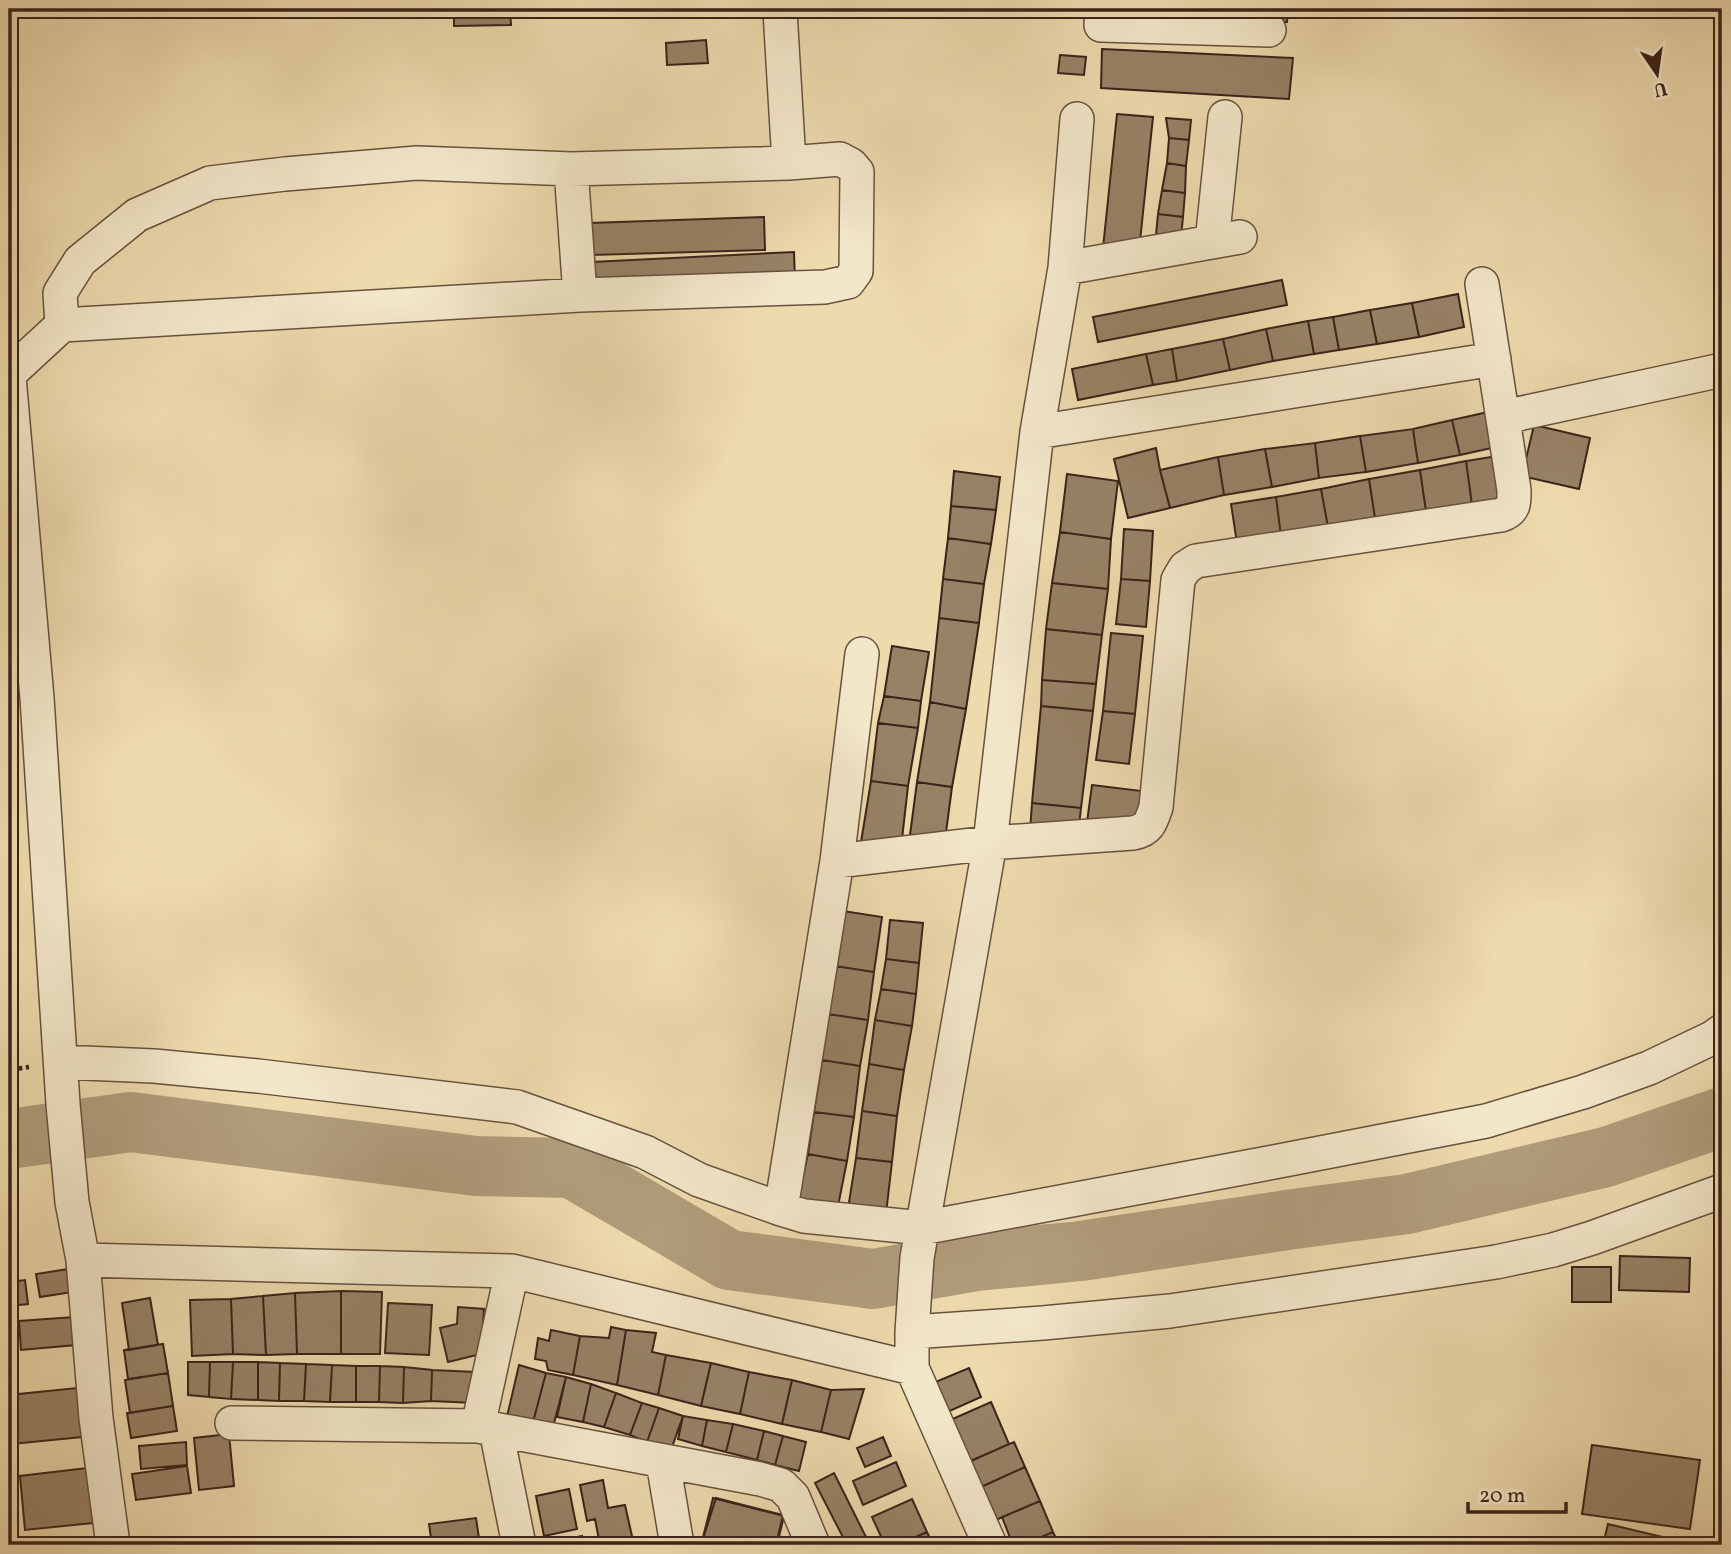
<svg xmlns="http://www.w3.org/2000/svg" width="1731" height="1554" viewBox="0 0 1731 1554" font-family="Vollkorn,serif">
  <style>
    .lines { fill: none; stroke-linecap: round; stroke-linejoin: round }
    .river { stroke: #b09c7b; stroke-width: 60 }
    .building { fill: #978266; stroke: #3a231a; stroke-width: 2 }
    .minor-casing { stroke: #67513f; stroke-width: 36 }
    .path { stroke: #3a231a; stroke-width: 4.5; stroke-dasharray: 5 3.5; stroke-linecap: butt }
    .minor { stroke: #f3e7ca; stroke-width: 33 }
  </style>
  <rect width="100%" height="100%" fill="#eddaad"/>
  <filter id="stains"><feTurbulence type="fractalNoise" baseFrequency=".00286" numOctaves="4"/><feColorMatrix values="0 0 0 0 .2 0 0 0 0 .09 0 0 0 0 .02 0 0 0 .5 -.17"/></filter>
  <radialGradient id="worn" r=".72"><stop offset=".6" stop-color="#630" stop-opacity="0"/><stop offset="1" stop-color="#630" stop-opacity=".3"/></radialGradient>
  <g class="lines">
    <path class="river" d="M 9,1139 L 131,1122 L 476,1166 L 572,1168 L 729,1260 L 873,1279 L 977,1261 L 1081,1251 L 1294,1219 L 1407,1204 L 1606,1157 L 1722,1117"/>
  </g>
  <path class="building" d="M 454,9 L 510,9 L 511,25 L 454,26 Z
    M 1171,9 L 1204,9 L 1203,17 L 1171,14 Z
    M 1258,9 L 1288,9 L 1287,22 L 1258,21 Z
    M 706,40 L 708,63 L 667,65 L 666,43 Z
    M 1102,49 L 1293,58 L 1289,99 L 1101,88 Z
    M 1060,55 L 1086,57 L 1084,75 L 1058,73 Z
    M 1117,114 L 1153,117 L 1139,251 L 1103,248 Z
    M 1166,118 L 1191,120 L 1189,140 L 1169,138 Z
    M 1169,138 L 1189,140 L 1186,166 L 1167,163 Z
    M 1167,163 L 1186,166 L 1185,193 L 1162,190 Z
    M 1162,190 L 1185,193 L 1183,217 L 1158,214 Z
    M 1158,214 L 1183,217 L 1181,237 L 1156,235 Z
    M 764,217 L 765,250 L 591,255 L 590,223 Z
    M 794,252 L 795,281 L 593,291 L 592,262 Z
    M 1282,280 L 1287,305 L 1098,342 L 1093,317 Z
    M 1458,294 L 1464,327 L 1419,337 L 1412,303 Z
    M 1412,303 L 1419,337 L 1377,344 L 1370,310 Z
    M 1370,310 L 1377,344 L 1339,350 L 1333,317 Z
    M 1333,317 L 1339,350 L 1314,354 L 1308,321 Z
    M 1308,321 L 1314,354 L 1273,361 L 1266,329 Z
    M 1266,329 L 1273,361 L 1230,370 L 1223,339 Z
    M 1223,339 L 1230,370 L 1177,381 L 1172,349 Z
    M 1172,349 L 1177,381 L 1153,385 L 1146,354 Z
    M 1146,354 L 1153,385 L 1078,400 L 1072,369 Z
    M 1488,412 L 1496,447 L 1460,455 L 1452,420 Z
    M 1452,420 L 1460,455 L 1418,463 L 1413,429 Z
    M 1534,425 L 1590,438 L 1579,489 L 1522,476 Z
    M 1413,429 L 1418,463 L 1366,472 L 1360,436 Z
    M 1360,436 L 1366,472 L 1319,478 L 1315,443 Z
    M 1315,443 L 1319,478 L 1272,487 L 1265,449 Z
    M 1156,448 L 1160,470 L 1170,508 L 1128,518 L 1114,459 Z
    M 1265,449 L 1272,487 L 1224,495 L 1218,457 Z
    M 1498,456 L 1506,500 L 1472,505 L 1466,461 Z
    M 1218,457 L 1224,495 L 1170,508 L 1160,470 Z
    M 1466,461 L 1472,505 L 1426,511 L 1420,470 Z
    M 1420,470 L 1426,511 L 1375,518 L 1369,479 Z
    M 954,471 L 1000,477 L 996,510 L 951,506 Z
    M 1067,474 L 1118,481 L 1111,539 L 1060,532 Z
    M 1369,479 L 1375,518 L 1328,527 L 1321,489 Z
    M 1321,489 L 1328,527 L 1281,536 L 1276,497 Z
    M 1276,497 L 1281,536 L 1237,543 L 1231,504 Z
    M 951,506 L 996,510 L 991,544 L 948,538 Z
    M 1124,529 L 1153,531 L 1150,581 L 1121,579 Z
    M 1060,532 L 1111,539 L 1108,589 L 1052,583 Z
    M 948,538 L 991,544 L 984,584 L 943,579 Z
    M 943,579 L 984,584 L 979,623 L 939,618 Z
    M 1121,579 L 1150,581 L 1146,627 L 1116,624 Z
    M 1052,583 L 1108,589 L 1102,635 L 1046,629 Z
    M 939,618 L 979,623 L 966,709 L 930,702 Z
    M 1046,629 L 1102,635 L 1096,684 L 1042,680 Z
    M 1111,633 L 1143,636 L 1135,714 L 1103,711 Z
    M 892,646 L 929,652 L 921,701 L 884,696 Z
    M 1042,680 L 1096,684 L 1093,711 L 1041,706 Z
    M 884,696 L 921,701 L 918,728 L 878,723 Z
    M 930,702 L 966,709 L 952,787 L 917,782 Z
    M 1041,706 L 1093,711 L 1081,808 L 1032,803 Z
    M 1103,711 L 1135,714 L 1129,764 L 1096,760 Z
    M 878,723 L 918,728 L 908,786 L 871,781 Z
    M 871,781 L 908,786 L 901,848 L 861,842 Z
    M 917,782 L 952,787 L 945,840 L 910,835 Z
    M 1092,785 L 1142,791 L 1138,827 L 1087,822 Z
    M 1032,803 L 1081,808 L 1078,835 L 1030,831 Z
    M 843,911 L 882,917 L 874,972 L 835,966 Z
    M 890,920 L 923,923 L 919,963 L 886,959 Z
    M 886,959 L 919,963 L 916,994 L 881,989 Z
    M 835,966 L 874,972 L 868,1020 L 828,1014 Z
    M 881,989 L 916,994 L 912,1026 L 875,1020 Z
    M 828,1014 L 868,1020 L 860,1066 L 822,1060 Z
    M 875,1020 L 912,1026 L 904,1070 L 869,1064 Z
    M 822,1060 L 860,1066 L 854,1117 L 814,1112 Z
    M 869,1064 L 904,1070 L 897,1116 L 862,1111 Z
    M 862,1111 L 897,1116 L 892,1162 L 856,1158 Z
    M 814,1112 L 854,1117 L 847,1161 L 808,1154 Z
    M 808,1154 L 847,1161 L 838,1206 L 798,1198 Z
    M 856,1158 L 892,1162 L 886,1214 L 848,1209 Z
    M 1620,1256 L 1690,1258 L 1689,1292 L 1619,1290 Z
    M 1572,1267 L 1611,1267 L 1611,1302 L 1572,1302 Z
    M 75,1268 L 79,1291 L 40,1297 L 36,1274 Z
    M 25,1280 L 28,1304 L 9,1306 L 9,1282 Z
    M 341,1291 L 382,1292 L 380,1354 L 341,1354 Z
    M 341,1291 L 341,1354 L 297,1354 L 295,1293 Z
    M 295,1293 L 297,1354 L 266,1355 L 263,1296 Z
    M 263,1296 L 266,1355 L 233,1354 L 231,1299 Z
    M 150,1298 L 158,1345 L 129,1350 L 122,1303 Z
    M 231,1299 L 233,1354 L 192,1356 L 190,1300 Z
    M 388,1303 L 432,1305 L 429,1355 L 385,1353 Z
    M 458,1307 L 484,1309 L 481,1354 L 448,1362 L 440,1328 L 457,1324 Z
    M 74,1317 L 76,1345 L 21,1350 L 19,1321 Z
    M 611,1327 L 626,1330 L 617,1385 L 573,1375 L 580,1336 L 609,1338 Z
    M 551,1330 L 580,1336 L 573,1375 L 548,1370 L 546,1361 L 535,1359 L 538,1338 L 549,1341 Z
    M 626,1330 L 656,1333 L 652,1352 L 666,1355 L 658,1395 L 617,1385 Z
    M 163,1344 L 168,1373 L 128,1379 L 124,1350 Z
    M 666,1355 L 711,1363 L 701,1406 L 658,1395 Z
    M 188,1362 L 210,1362 L 209,1397 L 188,1395 Z
    M 210,1362 L 233,1362 L 231,1399 L 209,1397 Z
    M 233,1362 L 258,1362 L 258,1400 L 231,1399 Z
    M 258,1362 L 280,1363 L 279,1401 L 258,1400 Z
    M 280,1363 L 306,1364 L 304,1401 L 279,1401 Z
    M 711,1363 L 749,1372 L 740,1414 L 701,1406 Z
    M 306,1364 L 332,1365 L 330,1402 L 304,1401 Z
    M 332,1365 L 356,1366 L 356,1402 L 330,1402 Z
    M 519,1365 L 546,1373 L 532,1426 L 506,1421 Z
    M 356,1366 L 380,1366 L 379,1402 L 356,1402 Z
    M 380,1366 L 404,1367 L 403,1403 L 379,1402 Z
    M 404,1367 L 432,1370 L 431,1401 L 403,1403 Z
    M 969,1368 L 981,1397 L 934,1418 L 921,1388 Z
    M 432,1370 L 476,1372 L 475,1403 L 431,1401 Z
    M 749,1372 L 792,1380 L 782,1424 L 740,1414 Z
    M 168,1373 L 173,1406 L 130,1413 L 125,1380 Z
    M 546,1373 L 566,1377 L 552,1431 L 532,1426 Z
    M 566,1377 L 591,1384 L 583,1422 L 557,1417 Z
    M 792,1380 L 831,1390 L 821,1432 L 782,1424 Z
    M 591,1384 L 616,1393 L 604,1427 L 583,1422 Z
    M 77,1388 L 82,1437 L 12,1444 L 9,1414 L 9,1395 Z
    M 864,1389 L 849,1439 L 821,1432 L 831,1390 Z
    M 616,1393 L 642,1403 L 630,1435 L 604,1427 Z
    M 991,1402 L 1009,1444 L 967,1463 L 948,1421 Z
    M 642,1403 L 659,1408 L 647,1442 L 630,1435 Z
    M 173,1406 L 177,1431 L 131,1438 L 127,1413 Z
    M 659,1408 L 683,1416 L 671,1450 L 647,1442 Z
    M 683,1416 L 707,1420 L 702,1446 L 678,1439 Z
    M 707,1420 L 733,1424 L 726,1452 L 702,1446 Z
    M 733,1424 L 764,1431 L 757,1460 L 726,1452 Z
    M 764,1431 L 783,1436 L 775,1465 L 757,1460 Z
    M 229,1434 L 234,1486 L 199,1490 L 194,1438 Z
    M 783,1436 L 806,1442 L 799,1471 L 775,1465 Z
    M 883,1437 L 891,1456 L 865,1467 L 857,1448 Z
    M 186,1442 L 187,1465 L 141,1469 L 139,1446 Z
    M 1014,1442 L 1025,1467 L 981,1487 L 970,1461 Z
    M 1592,1445 L 1700,1460 L 1690,1529 L 1582,1514 Z
    M 896,1462 L 906,1486 L 863,1505 L 853,1481 Z
    M 187,1466 L 191,1493 L 136,1500 L 132,1474 Z
    M 1025,1467 L 1040,1501 L 996,1520 L 981,1487 Z
    M 87,1468 L 93,1523 L 25,1530 L 20,1476 Z
    M 834,1473 L 866,1537 L 849,1545 L 847,1545 L 815,1483 Z
    M 603,1480 L 608,1508 L 625,1505 L 634,1545 L 600,1545 L 595,1519 L 587,1521 L 580,1485 Z
    M 569,1489 L 577,1529 L 544,1536 L 536,1496 Z
    M 713,1498 L 784,1516 L 777,1545 L 701,1545 Z
    M 716,1498 L 783,1515 L 776,1545 L 701,1545 Z
    M 912,1499 L 927,1532 L 897,1545 L 885,1545 L 872,1517 Z
    M 1040,1501 L 1053,1532 L 1023,1545 L 1013,1545 L 1002,1517 Z
    M 476,1518 L 480,1545 L 432,1545 L 429,1524 Z
    M 1608,1524 L 1671,1539 L 1670,1545 L 1603,1545 Z
    M 927,1532 L 933,1545 L 897,1545 Z
    M 1053,1532 L 1059,1545 L 1023,1545 Z
    M 582,1536 L 584,1545 L 540,1545 Z
    M 84,1541 L 84,1545 L 50,1545 Z"/>
  <g class="lines">
    <defs>
      <path id="minor" d="M 1102,9 L 1101,25 L 1269,30
        M 780,11 L 789,163
        M 571,169 L 580,295
        M 1212,242 L 1225,117
        M 1065,268 L 1240,237
        M 9,374 L 62,325 L 580,295 L 825,287 L 848,282 L 856,271 L 857,172 L 851,165 L 840,159 L 789,163 L 571,169 L 417,163 L 285,174 L 210,183 L 137,215 L 80,261 L 60,293 L 62,325
        M 9,377 L 37,698 L 63,1104 L 72,1202 L 83,1260 L 96,1418 L 113,1545
        M 1504,417 L 1722,370
        M 1037,432 L 1494,359
        M 862,654 L 837,861 L 781,1209 L 804,1216 L 922,1228 L 1274,1162 L 1486,1121 L 1583,1092 L 1649,1068 L 1712,1038 L 1722,1031
        M 837,861 L 990,843 L 1133,833 C 1149,830 1151,822 1156,807 L 1178,580 L 1185,568 L 1196,561 L 1501,515 C 1515,510 1514,503 1514,490 L 1482,284
        M 61,1062 L 154,1066 L 258,1076 L 517,1107 L 645,1152 L 699,1180 L 781,1209
        M 83,1260 L 512,1271 L 912,1368 L 990,1545
        M 912,1332 L 1043,1323 L 1170,1311 L 1496,1262 L 1553,1250 L 1592,1238 L 1722,1191
        M 912,1368 L 912,1332 L 917,1258 L 990,843 L 1037,432 L 1065,268 L 1077,119
        M 232,1423 L 478,1426 L 760,1479 L 781,1485 L 793,1497 L 813,1545
        M 478,1426 L 512,1271
        M 496,1430 L 519,1545
        M 663,1462 L 677,1545"/>
    </defs>
    <use href="#minor" class="minor-casing"/>
    <path class="path" d="M 9,1070 L 29,1067"/>
    <use href="#minor" class="minor"/>
  </g>
  <rect width="1731" height="1554" fill="none" stroke="#eddaad" stroke-width="35"/>
  <rect x="10" y="10" width="1710" height="1533" fill="none" stroke="#3a231a" stroke-width="3.5"/>
  <rect x="18" y="18" width="1696" height="1519" fill="none" stroke="#3a231a" stroke-width="2"/>
  <g transform="translate(1657 74) rotate(167)" stroke="#f3e7ca" stroke-width="5" paint-order="stroke">
  <path d="M0-5L12 26L0 18L-12 26Z" fill="#3a231a"/>
  <text y="-10" font-size="19" font-weight="bold" text-anchor="middle" fill="#3a231a">U</text>
  </g>
  <path d="M1468 1502v10h98v-10" fill="none" stroke="#3a231a" stroke-width="3.5"/>
  <text x="1479" y="1502" font-size="21" fill="#3a231a" stroke="#f3e7ca" stroke-width="5" paint-order="stroke">20 m</text>
  <rect width="100%" height="100%" filter="url(#stains)"/>
  <rect width="100%" height="100%" fill="url(#worn)"/>
</svg>
